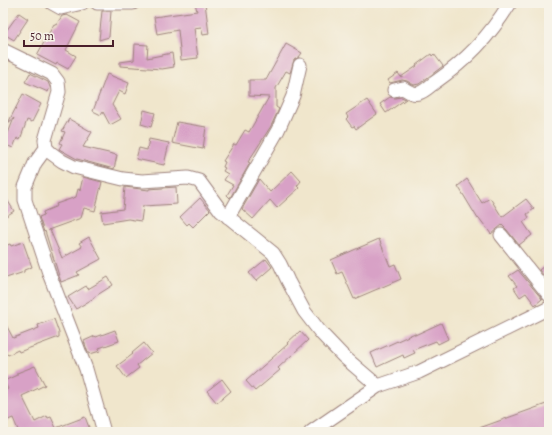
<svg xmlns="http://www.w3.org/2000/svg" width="552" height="435" viewBox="0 0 552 435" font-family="Alegreya,serif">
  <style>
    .building { fill: #d8a1c6 }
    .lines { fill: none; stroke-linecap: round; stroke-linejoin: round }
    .minor-casing { stroke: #9d827c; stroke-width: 15 }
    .minor { stroke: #fff; stroke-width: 13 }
  </style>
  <rect width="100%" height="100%" fill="#f7f3e8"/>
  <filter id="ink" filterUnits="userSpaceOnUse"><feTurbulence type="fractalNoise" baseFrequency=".025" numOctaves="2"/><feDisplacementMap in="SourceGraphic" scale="8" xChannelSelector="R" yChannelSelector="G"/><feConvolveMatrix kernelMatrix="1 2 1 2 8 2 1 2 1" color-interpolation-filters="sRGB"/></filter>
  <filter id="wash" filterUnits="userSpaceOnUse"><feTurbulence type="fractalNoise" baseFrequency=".012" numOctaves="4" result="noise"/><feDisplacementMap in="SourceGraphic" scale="16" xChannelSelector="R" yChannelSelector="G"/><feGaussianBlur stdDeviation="0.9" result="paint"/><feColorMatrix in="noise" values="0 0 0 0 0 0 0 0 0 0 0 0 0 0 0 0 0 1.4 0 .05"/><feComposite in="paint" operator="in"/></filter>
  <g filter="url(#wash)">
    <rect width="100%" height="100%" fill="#f0e6cc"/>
    <g id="blocks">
      <path class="building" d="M 195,3 L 205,3 L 209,34 L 203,35 L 201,27 L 194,28 L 198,58 L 181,60 L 178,30 L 157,34 L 154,17 L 197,11 Z
        M 102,11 L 111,11 L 109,37 L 99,40 Z
        M 19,13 L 28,19 L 14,40 L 4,34 Z
        M 67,15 L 80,22 L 66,50 L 76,56 L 68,69 L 57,63 L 56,65 L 37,55 L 54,24 L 56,25 L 62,16 Z
        M 135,44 L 148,45 L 147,58 L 172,53 L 174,67 L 162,69 L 120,66 L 120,62 L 134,60 Z
        M 286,44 L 302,53 L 299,57 L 294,60 L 290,73 L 286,71 L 276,88 L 276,107 L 279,109 L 271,126 L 248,162 L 250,163 L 230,198 L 227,195 L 233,185 L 224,180 L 228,174 L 223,171 L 225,168 L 223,167 L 225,162 L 223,161 L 234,144 L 236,145 L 245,130 L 249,132 L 269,97 L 249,96 L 249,80 L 266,80 Z
        M 431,54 L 432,56 L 434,54 L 443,66 L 419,84 L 414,85 L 407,81 L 402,80 L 390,83 L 388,80 L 398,73 L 401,77 L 417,66 L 416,65 Z
        M 30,73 L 48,82 L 50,87 L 48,92 L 25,82 Z
        M 107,74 L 129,83 L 125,94 L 119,91 L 112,105 L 121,119 L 110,125 L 103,112 L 101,115 L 93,111 Z
        M 23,94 L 41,104 L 32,122 L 27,120 L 20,140 L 17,138 L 13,148 L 4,144 L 14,118 L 8,123 Z
        M 390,97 L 395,98 L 401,97 L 406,99 L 386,113 L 380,104 Z
        M 367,100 L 377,114 L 356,129 L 354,126 L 352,127 L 346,119 L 348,117 L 346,114 Z
        M 144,110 L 155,113 L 151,127 L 141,124 Z
        M 69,119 L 92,132 L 83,147 L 117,155 L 114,169 L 77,159 L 59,149 L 62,144 L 60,143 L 65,132 L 62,131 Z
        M 177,122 L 206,127 L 203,149 L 172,143 Z
        M 149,139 L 169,143 L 164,165 L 136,159 L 139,148 L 147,150 Z
        M 292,171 L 301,181 L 297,186 L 299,188 L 277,208 L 270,200 L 253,219 L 242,209 L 259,179 L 270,192 Z
        M 83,177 L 102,182 L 95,211 L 84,208 L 81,218 L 48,230 L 50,230 L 62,258 L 82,247 L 79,243 L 89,237 L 101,259 L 77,272 L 79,275 L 61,282 L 45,231 L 44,232 L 39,217 L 44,215 L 43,212 L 57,206 L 56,204 L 76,197 L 78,189 L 80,190 Z
        M 467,179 L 482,203 L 490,198 L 502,217 L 526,199 L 534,209 L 527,214 L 529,218 L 523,222 L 532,235 L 519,245 L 507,230 L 502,225 L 491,234 L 479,218 L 478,219 L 458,186 Z
        M 125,187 L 149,190 L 149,189 L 176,187 L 177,204 L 143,206 L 141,221 L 128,219 L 103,223 L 101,212 L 123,209 Z
        M 3,193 L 14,211 L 3,218 Z
        M 200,198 L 210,210 L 193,227 L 189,223 L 187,225 L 180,217 Z
        M 379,239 L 390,266 L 395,264 L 401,279 L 354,299 L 342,272 L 337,274 L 331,260 Z
        M 23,242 L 32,267 L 24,270 L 24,272 L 3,279 L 3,247 L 10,244 L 11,246 Z
        M 266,259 L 272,267 L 256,281 L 249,273 Z
        M 549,262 L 549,282 L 539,270 Z
        M 518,270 L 542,299 L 535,305 L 526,293 L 520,297 L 514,288 L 517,286 L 509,276 Z
        M 108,277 L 113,285 L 94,297 L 94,298 L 76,309 L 68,297 L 86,286 L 88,289 Z
        M 3,319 L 13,338 L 39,328 L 38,325 L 54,319 L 59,333 L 59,337 L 19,352 L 18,350 L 8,355 L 6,353 L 3,355 Z
        M 441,323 L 448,339 L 438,344 L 436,341 L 413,350 L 415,353 L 404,358 L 403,355 L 377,367 L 371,353 L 415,333 L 415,335 Z
        M 115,330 L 119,341 L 99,348 L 100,351 L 90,354 L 90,353 L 88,353 L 84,341 L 95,336 L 96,337 Z
        M 300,331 L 308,340 L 278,368 L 280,370 L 255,391 L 246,381 L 288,344 L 287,343 Z
        M 144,343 L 152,353 L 137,365 L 139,368 L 126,378 L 117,366 L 133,354 L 132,353 Z
        M 35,366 L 45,385 L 22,396 L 35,422 L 47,416 L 48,418 L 51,417 L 56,428 L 85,417 L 90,430 L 84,432 L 12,432 L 18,430 L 13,418 L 3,422 L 3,392 L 8,389 L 4,381 L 17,375 L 17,373 Z
        M 222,379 L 231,391 L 217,403 L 207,391 Z
        M 549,403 L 549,432 L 471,432 L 471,431 Z"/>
    </g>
  </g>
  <g filter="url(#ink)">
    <use href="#blocks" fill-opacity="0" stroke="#9d827c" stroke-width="1"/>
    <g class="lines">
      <defs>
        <path id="minor" d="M 52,3 L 61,8 L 82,3
          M 97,3 L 133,3
          M 3,50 L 52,74 L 58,82 L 59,92 L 45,140 L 46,148 L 51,153 L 62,161 L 74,167 L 123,179 L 142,181 L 188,178 L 199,181 L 221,211 L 273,253 L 280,264 L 288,281 L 304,311 L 321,333 L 343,356 L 378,386
          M 394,90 L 403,88 C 408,91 412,95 419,93 C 424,92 430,86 434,83 C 467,60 489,37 510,3
          M 46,148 L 35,163 L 25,187 L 25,200 L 50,276 L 86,369 L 104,432
          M 228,217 L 278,130 L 293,96 L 300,65
          M 501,235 L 549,295
          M 311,432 L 378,386 L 419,372 L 549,308"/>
      </defs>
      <use href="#minor" class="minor-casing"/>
      <use href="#minor" class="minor"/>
    </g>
  </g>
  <rect width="552" height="435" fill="none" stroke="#f7f3e8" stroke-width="16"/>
  <path d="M24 40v6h89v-6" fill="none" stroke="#4a1f2b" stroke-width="2"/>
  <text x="30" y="40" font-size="12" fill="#4a1f2b" stroke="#f7f3e8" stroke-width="3" paint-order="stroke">50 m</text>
</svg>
